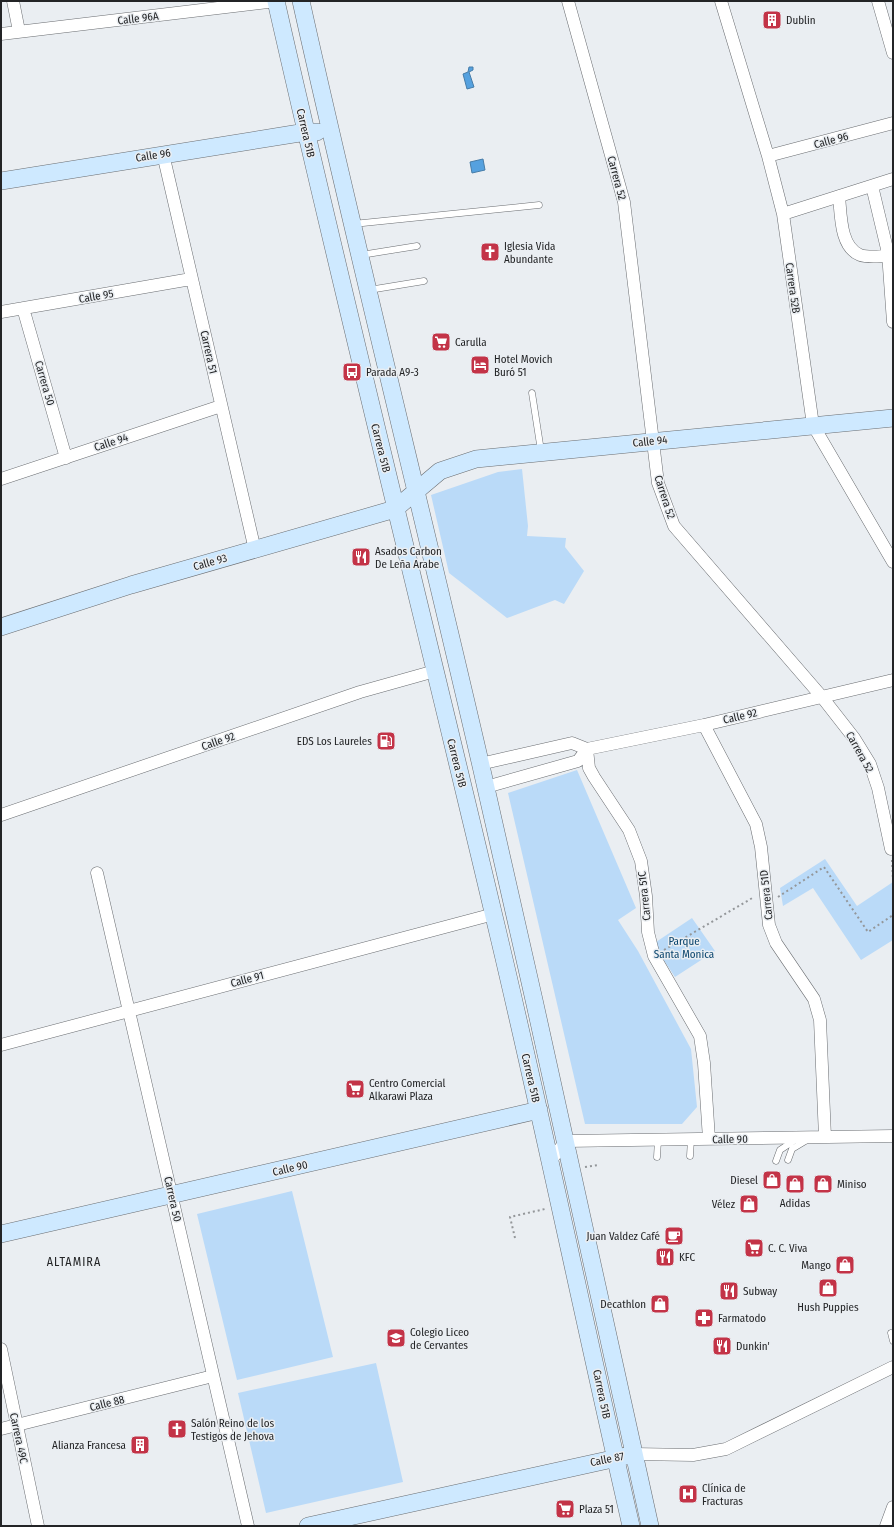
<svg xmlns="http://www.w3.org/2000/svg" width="894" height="1527" viewBox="0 0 894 1527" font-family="'Fira Sans Condensed',sans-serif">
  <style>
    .green { fill: #badaf8 }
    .water { fill: #55a1df; stroke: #467ca8 }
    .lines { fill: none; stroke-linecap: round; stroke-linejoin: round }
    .lane-casing { stroke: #6a6d71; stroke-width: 7 }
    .street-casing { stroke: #6a6d71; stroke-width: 13 }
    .secondary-casing { stroke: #6a6d71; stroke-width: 18 }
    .path { stroke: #94979a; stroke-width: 2; stroke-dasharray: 2 3; stroke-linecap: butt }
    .lane { stroke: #fff; stroke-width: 6 }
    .street { stroke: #fff; stroke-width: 12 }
    .secondary { stroke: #cee9ff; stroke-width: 17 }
    .labels { text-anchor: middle; stroke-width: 3; stroke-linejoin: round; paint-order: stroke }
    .street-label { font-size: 11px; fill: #232426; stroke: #eaeef2 }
    .poi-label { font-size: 11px; fill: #232426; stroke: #eaeef2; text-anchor: start }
    .park-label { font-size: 11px; fill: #09446d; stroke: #eaeef2 }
    .neighbourhood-label { font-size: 12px; letter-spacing: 1px; fill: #232426; stroke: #eaeef2 }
  </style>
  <rect width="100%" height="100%" fill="#eaeef2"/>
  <path class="green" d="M 522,469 L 528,526 L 527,536 L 566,538 L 565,547 L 584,571 L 564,604 L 555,600 L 507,618 L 449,573 L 431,495 L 498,472 Z
    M 577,770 L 636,908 L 618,920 L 638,951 L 691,1049 L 697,1107 L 682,1124 L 585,1124 L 508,793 Z
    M 825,859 L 857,906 L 893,882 L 893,940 L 861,960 L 813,888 L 783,906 L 780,888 Z
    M 692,918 L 715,951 L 675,977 L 653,944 Z
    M 292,1191 L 333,1357 L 237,1380 L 197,1214 Z
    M 376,1363 L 403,1482 L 266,1513 L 238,1393 Z"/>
  <path class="water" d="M 469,67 L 473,67 L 473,70 L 469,72 L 474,87 L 467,89 L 463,74 L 468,72 Z
    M 483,159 L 485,170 L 472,173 L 470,162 Z"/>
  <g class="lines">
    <defs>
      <path id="lane" d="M 353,224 L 539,205
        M 361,255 L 417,246
        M 369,290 L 424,281
        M 532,393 L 541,451
        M 690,1156 L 691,1139
        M 657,1157 L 658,1140
        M 788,1160 L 792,1149 L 807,1140
        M 776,1161 L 780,1150 L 795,1140
        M 891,1333 L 893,1341"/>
      <path id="street" d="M 13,1 L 19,31
        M 568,1 L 624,202 L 658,483 L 674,526 L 822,697 L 854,738 L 870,764 L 878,788 L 891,849
        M 721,1 L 768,156 L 783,214 L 813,425 L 893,562
        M 878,1 L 893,53
        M 1,34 L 276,1
        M 163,154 L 255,550
        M 768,156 L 893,123
        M 872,186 L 888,253 L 893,322
        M 839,196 C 841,215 840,247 860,255 C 868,258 880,256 889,256
        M 783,214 L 893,179
        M 23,308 L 66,458
        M 1,312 L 191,279
        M 1,479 L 221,406
        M 704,725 L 756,824 L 761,847 L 769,925 L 776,943 L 814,999 L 820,1020 L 825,1137
        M 587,749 L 589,768 L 594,777 L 629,830 L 641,861 L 646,896 L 648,932 L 654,956 L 700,1036 L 704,1063 L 709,1139
        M 480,764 L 572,743 L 587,749 L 704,725 L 893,680
        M 486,787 L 578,761 L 587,749
        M 1,815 L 360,692 L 435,671
        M 97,873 L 248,1526
        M 1,1045 L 494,914
        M 551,1160 L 566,1141 L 893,1136
        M 1,1349 L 38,1526
        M 1,1429 L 213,1376
        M 634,1454 L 693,1455 L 726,1449 L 893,1367
        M 886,1526 L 893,1507"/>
      <path id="secondary" d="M 276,1 C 345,305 421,608 493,912 C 542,1116 584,1322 631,1526
        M 301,1 C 358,257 422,511 481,766 C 539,1019 595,1273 650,1526
        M 1,181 L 306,132 L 317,132
        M 1,627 L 131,585 L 395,509 L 440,471 L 476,459 L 893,418
        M 1,1234 L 539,1110
        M 308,1526 L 626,1456"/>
    </defs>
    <use href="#lane" class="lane-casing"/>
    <use href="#street" class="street-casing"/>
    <use href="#secondary" class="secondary-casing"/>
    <path class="path" d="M 892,860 L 893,881
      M 778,897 L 824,867 L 868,932 L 893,915
      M 664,950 L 754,897
      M 585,1167 L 598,1165
      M 515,1238 L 510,1217 L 545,1209"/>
    <use href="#lane" class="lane"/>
    <use href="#street" class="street"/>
    <use href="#secondary" class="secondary"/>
  </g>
  <defs>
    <symbol id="building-square" viewBox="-11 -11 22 22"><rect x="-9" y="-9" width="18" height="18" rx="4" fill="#c33347" stroke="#eaeef2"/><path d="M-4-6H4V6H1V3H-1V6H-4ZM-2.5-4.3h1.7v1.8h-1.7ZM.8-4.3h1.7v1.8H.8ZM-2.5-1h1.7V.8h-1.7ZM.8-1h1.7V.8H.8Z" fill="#fff"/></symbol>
    <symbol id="church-square" viewBox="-11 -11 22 22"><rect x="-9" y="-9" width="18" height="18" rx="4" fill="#c33347" stroke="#eaeef2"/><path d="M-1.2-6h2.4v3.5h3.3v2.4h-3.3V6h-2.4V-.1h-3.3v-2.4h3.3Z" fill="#fff"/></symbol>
    <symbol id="supermarket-square" viewBox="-11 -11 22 22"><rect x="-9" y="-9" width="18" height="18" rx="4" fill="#c33347" stroke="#eaeef2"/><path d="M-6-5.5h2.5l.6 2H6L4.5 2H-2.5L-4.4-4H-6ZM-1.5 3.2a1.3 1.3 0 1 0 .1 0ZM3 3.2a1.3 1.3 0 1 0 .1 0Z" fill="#fff"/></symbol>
    <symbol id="hotel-square" viewBox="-11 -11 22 22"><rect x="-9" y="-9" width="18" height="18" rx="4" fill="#c33347" stroke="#eaeef2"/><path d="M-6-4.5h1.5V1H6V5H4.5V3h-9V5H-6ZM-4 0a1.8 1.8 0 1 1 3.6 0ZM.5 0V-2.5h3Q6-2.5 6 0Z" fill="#fff"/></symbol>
    <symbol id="bus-square" viewBox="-11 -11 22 22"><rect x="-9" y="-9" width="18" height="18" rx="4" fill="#c33347" stroke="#eaeef2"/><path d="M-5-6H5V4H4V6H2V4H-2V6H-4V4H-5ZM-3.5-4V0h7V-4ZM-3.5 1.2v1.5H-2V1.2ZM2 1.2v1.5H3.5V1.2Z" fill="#fff"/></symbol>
    <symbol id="restaurant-square" viewBox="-11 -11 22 22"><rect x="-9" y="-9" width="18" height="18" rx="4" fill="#c33347" stroke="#eaeef2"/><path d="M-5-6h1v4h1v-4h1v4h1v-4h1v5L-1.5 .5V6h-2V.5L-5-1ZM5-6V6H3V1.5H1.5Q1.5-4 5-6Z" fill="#fff"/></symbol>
    <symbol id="fuel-square" viewBox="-11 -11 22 22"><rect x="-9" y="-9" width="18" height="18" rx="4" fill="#c33347" stroke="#eaeef2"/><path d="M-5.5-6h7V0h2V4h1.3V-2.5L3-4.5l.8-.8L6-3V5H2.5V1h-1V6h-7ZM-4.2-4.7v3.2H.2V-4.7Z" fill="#fff"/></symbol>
    <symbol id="shop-square" viewBox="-11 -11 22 22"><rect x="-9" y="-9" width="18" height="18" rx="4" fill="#c33347" stroke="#eaeef2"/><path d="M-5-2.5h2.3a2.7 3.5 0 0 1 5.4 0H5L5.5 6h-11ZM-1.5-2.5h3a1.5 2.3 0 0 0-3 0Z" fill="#fff"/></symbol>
    <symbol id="cafe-square" viewBox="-11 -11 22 22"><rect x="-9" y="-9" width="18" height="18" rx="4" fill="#c33347" stroke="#eaeef2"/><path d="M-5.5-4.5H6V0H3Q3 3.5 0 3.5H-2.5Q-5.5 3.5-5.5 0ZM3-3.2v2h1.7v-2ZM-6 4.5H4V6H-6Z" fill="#fff"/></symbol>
    <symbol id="pharmacy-square" viewBox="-11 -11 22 22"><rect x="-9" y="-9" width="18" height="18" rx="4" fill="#c33347" stroke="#eaeef2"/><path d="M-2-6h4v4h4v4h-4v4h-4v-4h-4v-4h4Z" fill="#fff"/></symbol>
    <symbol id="school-square" viewBox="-11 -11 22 22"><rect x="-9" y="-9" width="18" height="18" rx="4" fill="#c33347" stroke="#eaeef2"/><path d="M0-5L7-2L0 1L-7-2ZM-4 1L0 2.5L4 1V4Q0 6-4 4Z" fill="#fff"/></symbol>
    <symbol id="hospital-square" viewBox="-11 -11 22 22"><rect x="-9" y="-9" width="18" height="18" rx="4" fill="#c33347" stroke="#eaeef2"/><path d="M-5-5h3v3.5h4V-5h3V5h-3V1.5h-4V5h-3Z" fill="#fff"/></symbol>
  </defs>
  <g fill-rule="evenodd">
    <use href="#building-square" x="761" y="9" width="22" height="22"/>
    <use href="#church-square" x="479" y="241" width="22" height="22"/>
    <use href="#supermarket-square" x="430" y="331" width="22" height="22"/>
    <use href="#hotel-square" x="469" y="354" width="22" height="22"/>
    <use href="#bus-square" x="341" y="361" width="22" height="22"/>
    <use href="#restaurant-square" x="350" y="546" width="22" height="22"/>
    <use href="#fuel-square" x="375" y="730" width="22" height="22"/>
    <use href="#supermarket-square" x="344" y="1078" width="22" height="22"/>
    <use href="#shop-square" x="761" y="1169" width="22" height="22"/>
    <use href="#shop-square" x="784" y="1173" width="22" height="22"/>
    <use href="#shop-square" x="812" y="1173" width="22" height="22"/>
    <use href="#shop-square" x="738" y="1193" width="22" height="22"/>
    <use href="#cafe-square" x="663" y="1225" width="22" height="22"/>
    <use href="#supermarket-square" x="743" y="1237" width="22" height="22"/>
    <use href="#restaurant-square" x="654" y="1246" width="22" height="22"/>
    <use href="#shop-square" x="834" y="1254" width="22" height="22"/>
    <use href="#shop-square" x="817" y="1277" width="22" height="22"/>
    <use href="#restaurant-square" x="718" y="1280" width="22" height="22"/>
    <use href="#shop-square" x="649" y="1293" width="22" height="22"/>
    <use href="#pharmacy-square" x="693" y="1307" width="22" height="22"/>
    <use href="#school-square" x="385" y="1327" width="22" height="22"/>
    <use href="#restaurant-square" x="711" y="1335" width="22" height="22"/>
    <use href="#church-square" x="166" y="1418" width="22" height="22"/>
    <use href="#building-square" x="129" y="1434" width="22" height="22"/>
    <use href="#hospital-square" x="677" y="1483" width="22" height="22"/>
    <use href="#supermarket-square" x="554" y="1498" width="22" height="22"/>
  </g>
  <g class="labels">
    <g class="street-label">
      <text transform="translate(138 18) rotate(-7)" y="4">Calle 96A</text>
      <text transform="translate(306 133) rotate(77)" y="4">Carrera 51B</text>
      <text transform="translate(831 140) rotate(-15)" y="4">Calle 96</text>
      <text transform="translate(153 155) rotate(-9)" y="4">Calle 96</text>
      <text transform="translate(617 178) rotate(75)" y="4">Carrera 52</text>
      <text transform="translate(793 288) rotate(82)" y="4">Carrera 52B</text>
      <text transform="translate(96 296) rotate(-10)" y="4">Calle 95</text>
      <text transform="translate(209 352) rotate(77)" y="4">Carrera 51</text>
      <text transform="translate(45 383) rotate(74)" y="4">Carrera 50</text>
      <text transform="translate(650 441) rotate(-6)" y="4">Calle 94</text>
      <text transform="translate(111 442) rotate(-18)" y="4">Calle 94</text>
      <text transform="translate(381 448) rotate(76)" y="4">Carrera 51B</text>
      <text transform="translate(665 497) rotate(72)" y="4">Carrera 52</text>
      <text transform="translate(210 562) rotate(-16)" y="4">Calle 93</text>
      <text transform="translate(740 716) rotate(-13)" y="4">Calle 92</text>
      <text transform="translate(218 741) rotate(-19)" y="4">Calle 92</text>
      <text transform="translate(860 752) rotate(61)" y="4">Carrera 52</text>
      <text transform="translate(457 763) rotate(76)" y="4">Carrera 51B</text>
      <text transform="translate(766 895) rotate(-96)" y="4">Carrera 51D</text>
      <text transform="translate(644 896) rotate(-96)" y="4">Carrera 51C</text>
      <text transform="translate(247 979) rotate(-15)" y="4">Calle 91</text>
      <text transform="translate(531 1078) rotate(77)" y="4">Carrera 51B</text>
      <text transform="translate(730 1139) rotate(-1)" y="4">Calle 90</text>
      <text transform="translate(290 1168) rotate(-13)" y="4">Calle 90</text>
      <text transform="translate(173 1199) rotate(77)" y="4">Carrera 50</text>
      <text transform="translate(602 1394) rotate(78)" y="4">Carrera 51B</text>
      <text transform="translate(107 1403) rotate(-14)" y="4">Calle 88</text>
      <text transform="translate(19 1438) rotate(78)" y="4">Carrera 49C</text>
      <text transform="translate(607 1459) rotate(-11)" y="4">Calle 87</text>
    </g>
    <g class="poi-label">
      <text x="786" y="24">Dublin</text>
      <text x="504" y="250">Iglesia Vida<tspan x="504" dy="13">Abundante</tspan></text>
      <text x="455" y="346">Carulla</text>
      <text x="494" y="363">Hotel Movich<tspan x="494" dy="13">Buró 51</tspan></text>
      <text x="366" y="376">Parada A9-3</text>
      <text x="375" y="555">Asados Carbon<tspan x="375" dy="13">De Leña Arabe</tspan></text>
      <text x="372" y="745" text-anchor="end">EDS Los Laureles</text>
      <text x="369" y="1087">Centro Comercial<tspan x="369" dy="13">Alkarawi Plaza</tspan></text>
      <text x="758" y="1184" text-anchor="end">Diesel</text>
      <text x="837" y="1188">Miniso</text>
      <text x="795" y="1207" text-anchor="middle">Adidas</text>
      <text x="735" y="1208" text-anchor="end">Vélez</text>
      <text x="660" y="1240" text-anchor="end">Juan Valdez Café</text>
      <text x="768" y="1252">C. C. Viva</text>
      <text x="679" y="1261">KFC</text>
      <text x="831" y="1269" text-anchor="end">Mango</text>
      <text x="743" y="1295">Subway</text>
      <text x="646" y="1308" text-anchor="end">Decathlon</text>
      <text x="828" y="1311" text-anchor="middle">Hush Puppies</text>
      <text x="718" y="1322">Farmatodo</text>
      <text x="410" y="1336">Colegio Liceo<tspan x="410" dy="13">de Cervantes</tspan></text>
      <text x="736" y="1350">Dunkin'</text>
      <text x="191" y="1427">Salón Reino de los<tspan x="191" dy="13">Testigos de Jehova</tspan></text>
      <text x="126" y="1449" text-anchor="end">Alianza Francesa</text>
      <text x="702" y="1492">Clínica de<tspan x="702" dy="13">Fracturas</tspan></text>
      <text x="579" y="1513">Plaza 51</text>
    </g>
    <g class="park-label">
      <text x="684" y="945">Parque<tspan x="684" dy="13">Santa Monica</tspan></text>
    </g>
    <g class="neighbourhood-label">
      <text x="74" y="1266">ALTAMIRA</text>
    </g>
  </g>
  <rect width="894" height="1527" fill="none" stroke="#232426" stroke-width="4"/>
</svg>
